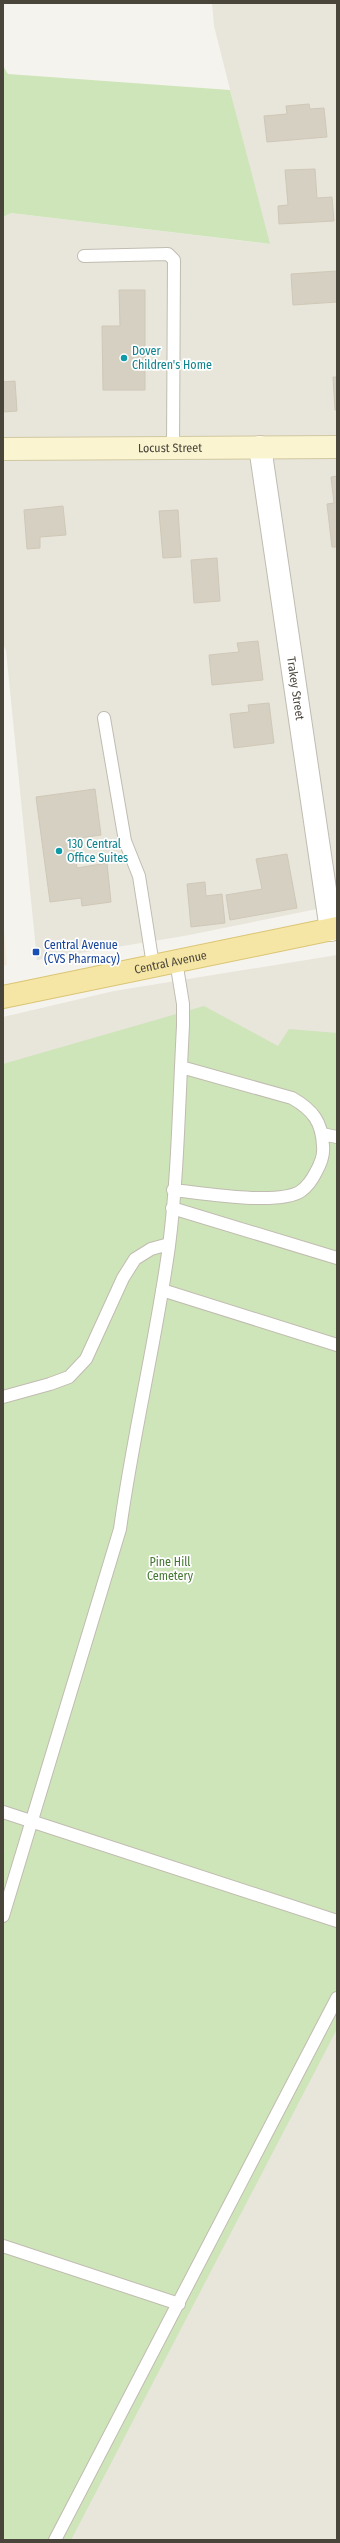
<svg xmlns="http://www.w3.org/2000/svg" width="340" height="2543" viewBox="0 0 340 2543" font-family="'Fira Sans Condensed',sans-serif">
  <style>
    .residential { fill: #e8e5db }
    .commercial { fill: #f4ebda }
    .green { fill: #cee5b9 }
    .building { fill: #d6d0c3; stroke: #d0c8b6 }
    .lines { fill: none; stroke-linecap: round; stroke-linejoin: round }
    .lane-casing { stroke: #c0bcb0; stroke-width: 14 }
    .street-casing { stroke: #c0bcb0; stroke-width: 24 }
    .secondary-casing { stroke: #d0c8a0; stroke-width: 24 }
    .primary-casing { stroke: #dac575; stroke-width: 24 }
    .lane { stroke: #fff; stroke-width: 12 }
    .street { stroke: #fff; stroke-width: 22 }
    .secondary { stroke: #faf4d1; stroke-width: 22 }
    .primary { stroke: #f6e6a5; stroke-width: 22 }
    .culture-dot { fill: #0f9aa8; stroke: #fff; stroke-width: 1.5 }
    .transit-dot { fill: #1a4fb4; stroke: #fff; stroke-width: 1.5 }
    .labels { text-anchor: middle; stroke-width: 3.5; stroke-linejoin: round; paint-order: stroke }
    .culture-label { font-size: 12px; fill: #0d838f; stroke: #fff; text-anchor: start }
    .street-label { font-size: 12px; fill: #49453a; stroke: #fff }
    .transit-label { font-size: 12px; fill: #164399; stroke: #fff; text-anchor: start }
    .park-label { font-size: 12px; fill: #467732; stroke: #fff }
  </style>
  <rect width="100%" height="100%" fill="#f5f3ed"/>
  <path class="residential" d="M 212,3 L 337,3 L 337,905 L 184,936 L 37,960 L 6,651 L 3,643 L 3,217 L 11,213 L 269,244 L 214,26 Z
    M 337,955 L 337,2540 L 3,2540 L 3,1017 L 114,991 Z"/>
  <path class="commercial" d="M 3,919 L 7,965 L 3,966 Z"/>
  <path class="green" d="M 3,66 L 8,74 L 230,90 L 270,244 L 11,213 L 3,217 Z
    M 204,1006 L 278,1046 L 289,1029 L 337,1033 L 337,2029 L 71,2540 L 3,2540 L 3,1064 Z"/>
  <path class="building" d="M 309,104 L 310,109 L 324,108 L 327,137 L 267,142 L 264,116 L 287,114 L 286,106 Z
    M 315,169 L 317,198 L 332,197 L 334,221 L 279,224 L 278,206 L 288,205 L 285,170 Z
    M 337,271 L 337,302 L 293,305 L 291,274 Z
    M 119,290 L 145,290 L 145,390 L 103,390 L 102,326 L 120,326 Z
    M 333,377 L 337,377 L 337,410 L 335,410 Z
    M 15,381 L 17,411 L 3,412 L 3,382 Z
    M 337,476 L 337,547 L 332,547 L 327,504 L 334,503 L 331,477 Z
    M 63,506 L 66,535 L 40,537 L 40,548 L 27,549 L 24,510 Z
    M 178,510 L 181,557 L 163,558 L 159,511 Z
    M 217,558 L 220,601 L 194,603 L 191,560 Z
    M 258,641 L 263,680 L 212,685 L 209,655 L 239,652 L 237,643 Z
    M 269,703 L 274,743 L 234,748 L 230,714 L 249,712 L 248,705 Z
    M 95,789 L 101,835 L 73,839 L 77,868 L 107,863 L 111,902 L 82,906 L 81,898 L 50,902 L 36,797 Z
    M 287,854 L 297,908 L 230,920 L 226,895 L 262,889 L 256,859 Z
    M 205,882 L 206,896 L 222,894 L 225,923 L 191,927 L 187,884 Z"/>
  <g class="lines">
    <defs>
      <path id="lane" d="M 84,256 L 168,254 L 174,260 L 173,448
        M 104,718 L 125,841 L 139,876 L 153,965
        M 322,1134 L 337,1137
        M 173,1190 C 202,1193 279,1206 301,1191 C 308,1186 312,1180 316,1172 C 320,1165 324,1154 323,1146 C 322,1122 313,1110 292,1098 L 181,1067
        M 172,1208 L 337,1258
        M 162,1290 L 337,1345
        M 3,1397 L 50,1384 L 69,1377 L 86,1359 L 123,1278 L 135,1259 L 151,1249 L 169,1244
        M 3,1812 L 337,1921
        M 3,1916 L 120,1529 C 133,1434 156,1341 169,1246 C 178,1174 179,1099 183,1026 L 183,1004 L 176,961
        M 3,2246 L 179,2304
        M 55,2540 L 337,1998"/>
      <g id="street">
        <path id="s1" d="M 260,447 L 331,930"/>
      </g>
      <g id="secondary">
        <path id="s2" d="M 3,449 L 337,447"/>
      </g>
      <g id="primary">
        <path id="s3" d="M 3,997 L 337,928"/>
      </g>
    </defs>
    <use href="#lane" class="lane-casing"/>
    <use href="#street" class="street-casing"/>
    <use href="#secondary" class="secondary-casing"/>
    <use href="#primary" class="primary-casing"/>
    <use href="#lane" class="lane"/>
    <use href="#street" class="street"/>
    <use href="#secondary" class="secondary"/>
    <use href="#primary" class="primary"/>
  </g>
  <g class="culture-dot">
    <circle cx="124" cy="358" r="4"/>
    <circle cx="59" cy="851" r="4"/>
  </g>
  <rect class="transit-dot" x="32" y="948" width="8" height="8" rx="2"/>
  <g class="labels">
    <g class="culture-label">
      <text x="132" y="355">Dover<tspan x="132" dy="14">Children's Home</tspan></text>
      <text x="67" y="848">130 Central<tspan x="67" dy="14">Office Suites</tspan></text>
    </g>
    <g class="street-label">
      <text dy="4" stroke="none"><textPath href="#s2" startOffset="167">Locust Street</textPath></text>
      <text dy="4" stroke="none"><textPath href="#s1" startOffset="244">Trakey Street</textPath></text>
      <text dy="4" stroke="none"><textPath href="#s3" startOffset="171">Central Avenue</textPath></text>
    </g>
    <g class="transit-label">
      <text x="44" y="949">Central Avenue<tspan x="44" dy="14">(CVS Pharmacy)</tspan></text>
    </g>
    <g class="park-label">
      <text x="170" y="1566">Pine Hill<tspan x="170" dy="14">Cemetery</tspan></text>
    </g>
  </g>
  <rect width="340" height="2543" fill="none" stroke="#49453a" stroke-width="8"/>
</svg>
